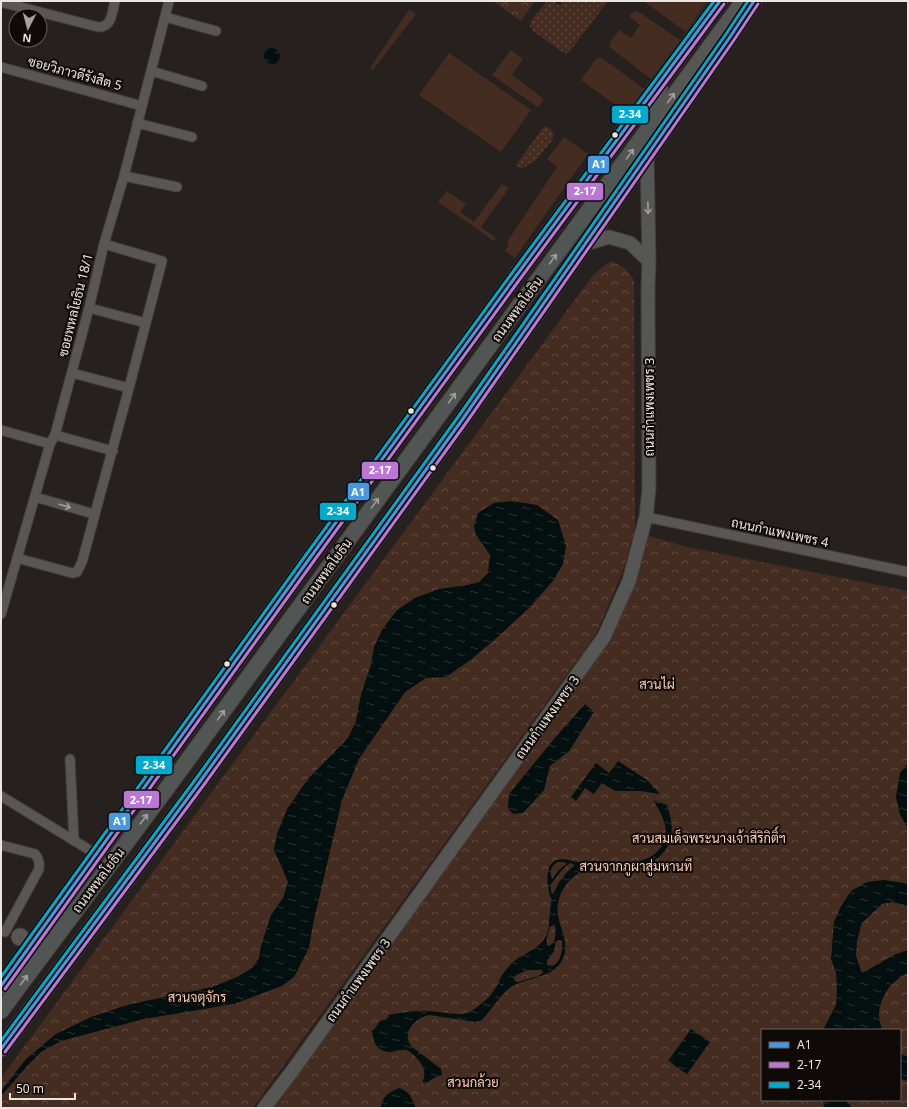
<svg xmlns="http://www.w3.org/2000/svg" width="909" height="1109" viewBox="0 0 909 1109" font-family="'Noto Sans',Sarabun,sans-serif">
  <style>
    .grass { fill: url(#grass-dots) }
    .forest { fill: url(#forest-crowns); fill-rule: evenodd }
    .garden { fill: #452c20 }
    .water { fill: url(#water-ripples); fill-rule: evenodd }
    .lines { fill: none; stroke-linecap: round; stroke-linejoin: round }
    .street-casing { stroke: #433f3c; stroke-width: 11 }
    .secondary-casing { stroke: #433f3c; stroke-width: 15 }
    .primary-casing { stroke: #433f3c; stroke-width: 17 }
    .street { stroke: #5a5654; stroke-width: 9 }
    .secondary { stroke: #565654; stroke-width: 13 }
    .primary { stroke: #515654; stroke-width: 15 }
    .bus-1-casing { stroke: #0f0a08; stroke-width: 6 }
    .bus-2-casing { stroke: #0f0a08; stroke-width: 6 }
    .bus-3-casing { stroke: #0f0a08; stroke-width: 6 }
    .bus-1 { stroke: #4699e1; stroke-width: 3 }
    .bus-2 { stroke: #ba77d6; stroke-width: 3 }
    .bus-3 { stroke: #00a9ce; stroke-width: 3 }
    .oneway { stroke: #a19e9b }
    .oneway2 { stroke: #9e9e9b }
    .oneway3 { stroke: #a39e9b }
    .bus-dot { fill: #ece5e2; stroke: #0f0a08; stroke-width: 1.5 }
    .labels { text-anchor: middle; stroke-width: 4; stroke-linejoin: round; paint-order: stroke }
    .street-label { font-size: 13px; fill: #ece5e2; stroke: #0f0a08 }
    .park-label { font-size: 13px; fill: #fdceb6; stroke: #0f0a08 }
    .line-badge { stroke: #0f0a08; stroke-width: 1.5 }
    .badge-label { font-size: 11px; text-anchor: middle; font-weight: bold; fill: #fff }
  </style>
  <defs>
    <pattern id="grass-dots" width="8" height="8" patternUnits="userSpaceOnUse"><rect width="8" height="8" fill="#452c20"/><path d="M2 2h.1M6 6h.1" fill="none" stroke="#604a40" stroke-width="1.8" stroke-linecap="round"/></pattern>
    <pattern id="forest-crowns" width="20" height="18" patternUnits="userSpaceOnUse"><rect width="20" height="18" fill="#452c20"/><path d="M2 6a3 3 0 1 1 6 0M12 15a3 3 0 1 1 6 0" fill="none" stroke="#604a40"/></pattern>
    <pattern id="water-ripples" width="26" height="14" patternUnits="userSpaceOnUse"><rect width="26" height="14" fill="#03100f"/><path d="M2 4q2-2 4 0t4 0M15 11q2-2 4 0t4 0" fill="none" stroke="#283332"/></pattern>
  </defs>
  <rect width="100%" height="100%" fill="#26211e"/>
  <path class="grass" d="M 547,1 L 553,1 L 560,6 L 563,1 L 608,1 L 573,47 L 567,54 L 562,52 L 533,31 L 530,26 L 531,21 Z
    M 544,126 L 551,129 L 554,135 L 552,141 L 535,161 L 521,169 L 516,165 Z"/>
  <path class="forest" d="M 493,1 L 535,1 L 521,21 Z
    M 611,261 L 625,268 L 634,280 L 635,528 L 624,568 L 596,634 L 253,1108 L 1,1108 L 1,1078 L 594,274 Z
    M 649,536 L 687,547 L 908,591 L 908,1108 L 268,1108 L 607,642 L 638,572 ZM 762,1030 L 900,1030 L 900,1100 L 762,1100 Z"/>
  <path class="garden" d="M 645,1 L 707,1 L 686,32 L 646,3 Z
    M 410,10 L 416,14 L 373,70 L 370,68 L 408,11 Z
    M 636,10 L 680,40 L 651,79 L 612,49 L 609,46 L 611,41 L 619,30 L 631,38 L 640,25 L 629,16 Z
    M 511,50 L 523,59 L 512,75 L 544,99 L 538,107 L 492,75 Z
    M 449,53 L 531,110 L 501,152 L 419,95 Z
    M 601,57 L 644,89 L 627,113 L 581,80 L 596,59 Z
    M 564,137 L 588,154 L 515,258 L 505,251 L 509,243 L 507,242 L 557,167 L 547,159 Z
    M 502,184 L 509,188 L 481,227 L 496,238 L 494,241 L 438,202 L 447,191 L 466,204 L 460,212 L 474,222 Z"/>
  <path class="water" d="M264 56a8 8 0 1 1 16 0a8 8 0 1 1-16 0Z
    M 512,501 L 537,505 L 558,520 L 566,546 L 563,564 L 553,581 L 530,607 L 493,641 L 469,661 L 446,677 L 426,678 L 405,692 L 359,759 L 342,800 L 313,924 L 309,948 L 294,977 L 282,986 L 234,1004 L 144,1019 L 61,1041 L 41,1052 L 28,1065 L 1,1096 L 1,1091 L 26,1059 L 56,1034 L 91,1017 L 127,1005 L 212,987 L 237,977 L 252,968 L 259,958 L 261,946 L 271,915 L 283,898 L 288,882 L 274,850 L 277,834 L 287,809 L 308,779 L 348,738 L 356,721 L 361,694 L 371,665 L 374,647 L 382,630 L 397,610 L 415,598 L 439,589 L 468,585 L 479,582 L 488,573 L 490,555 L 476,535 L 474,526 L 478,513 L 494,503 Z
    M 585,704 L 594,712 L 569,751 L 550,766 L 544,790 L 523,813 L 513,814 L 508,808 L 509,794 L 554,739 Z
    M 618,761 L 647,780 L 660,794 L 640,791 L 615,791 L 602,783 L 594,794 L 585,788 L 576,801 L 571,797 L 596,763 L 609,773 Z
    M 908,763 L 908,828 L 900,815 L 896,797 L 900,773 Z
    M 653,800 L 667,805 C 672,820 675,835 666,849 C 644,882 605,855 576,875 C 562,885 554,903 559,920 C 562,932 568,943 564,956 C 556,979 529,976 511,987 C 502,993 490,1011 483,1019 L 480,1021 L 475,1022 L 429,1015 C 415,1018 401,1032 411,1046 L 441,1069 L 442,1075 L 434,1078 L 425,1084 L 422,1083 C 424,1079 425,1075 424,1071 C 423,1064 413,1052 406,1050 C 401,1049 395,1052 390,1052 C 376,1051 373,1042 372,1030 L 374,1030 L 379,1022 L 389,1017 L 388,1015 C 401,1013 414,1010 428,1011 C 438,1011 458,1016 467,1013 C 470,1012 474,1009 477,1007 C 484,1002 490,997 494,990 C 497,987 498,983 500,979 C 502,974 507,969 510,965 C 520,954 539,950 546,936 C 550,927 549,914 551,903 C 552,899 550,897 549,892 C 547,884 546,869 552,863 C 560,856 570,861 578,862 C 584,863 590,861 596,861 C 618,861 647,868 661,847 C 672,832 662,814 653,800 ZM 558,862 L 562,862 L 567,863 L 559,870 L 552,879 C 549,872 551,866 558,862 ZM 570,863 L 575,865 L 567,872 L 559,882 L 553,894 L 551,892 L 551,884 L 562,870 ZM 554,925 L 555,926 C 556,933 556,944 548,946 L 547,945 C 546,940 548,930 551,926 ZM 558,940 L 561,940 L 562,941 C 563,950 560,970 547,965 L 547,961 L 554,951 L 556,942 ZM 528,970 L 542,970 L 543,973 L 538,976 L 518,982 L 515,981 L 514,978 L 516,975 Z
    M 884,880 L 904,883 L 908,885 L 908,906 L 893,902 L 882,904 L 862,923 L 857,941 L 856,956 L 862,973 L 894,955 L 908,950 L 908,973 C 891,981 880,996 879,1015 C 879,1020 881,1025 882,1030 L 856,1030 L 855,1027 L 853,1030 L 823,1030 L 836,1005 L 837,990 L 836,973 L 831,959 L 834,922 L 841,906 L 851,891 L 867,882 Z
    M 691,1029 L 710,1042 L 687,1074 L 668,1061 Z
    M 900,1054 L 908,1057 L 908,1081 L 900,1079 Z
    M 399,1088 C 411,1092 411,1098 416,1108 L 381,1108 C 382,1096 389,1092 399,1088 Z
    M 822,1100 L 846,1100 L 852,1108 L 825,1108 Z"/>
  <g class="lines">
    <defs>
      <path id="street" d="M 1,2 L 98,27 C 112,28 112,12 115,1
        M 165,17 L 216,31
        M 1,67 L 142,106
        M 151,71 L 202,86
        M 137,123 L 192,137
        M 124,176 L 177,187
        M 89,308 L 146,323
        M 72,373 L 129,388
        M 1,430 L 50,444
        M 55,435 L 113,451
        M 35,497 L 94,514
        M 646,517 L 908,572
        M 17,558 L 72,573 L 77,572 L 82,562 L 129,388 L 162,261 L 104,244
        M 1,614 L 50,444 L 55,435 L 89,308 L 104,244 L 124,176 L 169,1
        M 70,759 L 74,841
        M 1,796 L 96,854
        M 1,845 L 35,854 C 39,859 40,863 39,869 L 5,932
        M16 937a4 4 0 1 1 8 0a4 4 0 1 1-8 0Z"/>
      <path id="secondary" d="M 651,125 L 742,1
        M 585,244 L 609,237 L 630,243 L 649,261
        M 264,1108 L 293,1070 L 604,637 L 629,581 L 646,517 L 649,489 L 648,289 L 649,261 L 647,155"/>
      <path id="primary" d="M 1,986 L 312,555 L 516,276 L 720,1
        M 1,1011 L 168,787 L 648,129 L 660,88
        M 1,1049 L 199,783 L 462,420 L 730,37 L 754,1"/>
    </defs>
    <use href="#street" class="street-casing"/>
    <use href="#secondary" class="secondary-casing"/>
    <use href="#primary" class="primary-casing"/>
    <use href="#street" class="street"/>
    <use href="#secondary" class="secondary"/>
    <use href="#primary" class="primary"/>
    <defs>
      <path id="bus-1" d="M 1,986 L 312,555 L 516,276 L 720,1
        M 1,1049 L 199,783 L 462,420 L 730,37 L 754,1"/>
      <path id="bus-2" d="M 5,989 L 316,558 L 520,279 L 724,4
        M 5,1052 L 203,786 L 466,423 L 734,40 L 758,4"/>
      <path id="bus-3" d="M 1,977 L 308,552 L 512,273 L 714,1
        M 1,1041 L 195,780 L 458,417 L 726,34 L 748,1"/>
    </defs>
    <use href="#bus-1" class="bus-1-casing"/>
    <use href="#bus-2" class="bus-2-casing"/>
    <use href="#bus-3" class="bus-3-casing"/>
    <use href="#bus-1" class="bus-1"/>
    <use href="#bus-2" class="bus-2"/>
    <use href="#bus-3" class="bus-3"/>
  </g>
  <defs><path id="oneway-shaft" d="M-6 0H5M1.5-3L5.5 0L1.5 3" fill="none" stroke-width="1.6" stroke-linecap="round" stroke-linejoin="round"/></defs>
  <g class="oneway">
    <use href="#oneway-shaft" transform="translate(671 98) rotate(-54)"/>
    <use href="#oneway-shaft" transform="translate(648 208) rotate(89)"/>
  </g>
  <g class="oneway2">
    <use href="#oneway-shaft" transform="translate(630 154) rotate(-54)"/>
    <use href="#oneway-shaft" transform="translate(553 259) rotate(-54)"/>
    <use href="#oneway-shaft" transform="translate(452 398) rotate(-54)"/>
    <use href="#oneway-shaft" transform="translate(375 503) rotate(-54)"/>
    <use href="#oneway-shaft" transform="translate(221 715) rotate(-54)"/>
    <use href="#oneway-shaft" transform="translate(144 819) rotate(-53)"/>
    <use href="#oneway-shaft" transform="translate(24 980) rotate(-53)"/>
  </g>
  <use class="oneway3" href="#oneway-shaft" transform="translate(65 506) rotate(16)"/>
  <g class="bus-dot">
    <circle cx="615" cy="135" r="3.5"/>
    <circle cx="411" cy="411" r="3.5"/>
    <circle cx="433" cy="468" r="3.5"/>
    <circle cx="334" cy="605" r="3.5"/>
    <circle cx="227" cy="664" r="3.5"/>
  </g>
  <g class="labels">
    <g class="street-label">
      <text transform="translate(75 73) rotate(15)" y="5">ซอยวิภาวดีรังสิต 5</text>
      <text transform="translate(75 305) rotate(-76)" y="5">ซอยพหลโยธิน 18/1</text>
      <text transform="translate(517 309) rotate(-54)" y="5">ถนนพหลโยธิน</text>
      <text transform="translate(649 407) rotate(-90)" y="5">ถนนกำแพงเพชร 3</text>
      <text transform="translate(780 532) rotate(12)" y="5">ถนนกำแพงเพชร 4</text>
      <text transform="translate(326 571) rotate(-54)" y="5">ถนนพหลโยธิน</text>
      <text transform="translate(547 717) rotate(-54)" y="5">ถนนกำแพงเพชร 3</text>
      <text transform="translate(98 880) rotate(-53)" y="5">ถนนพหลโยธิน</text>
      <text transform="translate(358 980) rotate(-54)" y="5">ถนนกำแพงเพชร 3</text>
    </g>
    <g class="park-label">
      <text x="657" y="689">สวนไผ่</text>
      <text x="709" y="843">สวนสมเด็จพระนางเจ้าสิริกิติ์ฯ</text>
      <text x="636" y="871">สวนจากภูผาสู่มหานที</text>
      <text x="197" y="1002">สวนจตุจักร</text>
      <text x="473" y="1087">สวนกล้วย</text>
    </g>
  </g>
  <g class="line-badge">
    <rect x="611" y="105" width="38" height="19" rx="4" fill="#00a9ce"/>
    <rect x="587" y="155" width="23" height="19" rx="4" fill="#4699e1"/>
    <rect x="566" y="182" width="38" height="19" rx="4" fill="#ba77d6"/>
    <rect x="361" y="461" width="38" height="19" rx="4" fill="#ba77d6"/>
    <rect x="347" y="482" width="23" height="19" rx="4" fill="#4699e1"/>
    <rect x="319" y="502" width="38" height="19" rx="4" fill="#00a9ce"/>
    <rect x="135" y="755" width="38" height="20" rx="4" fill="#00a9ce"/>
    <rect x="123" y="790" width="37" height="19" rx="4" fill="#ba77d6"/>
    <rect x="108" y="812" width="23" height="19" rx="4" fill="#4699e1"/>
  </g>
  <g class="badge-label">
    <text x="630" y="118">2-34</text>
    <text x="599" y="168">A1</text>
    <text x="585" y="195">2-17</text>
    <text x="380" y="474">2-17</text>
    <text x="358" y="496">A1</text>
    <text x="338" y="515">2-34</text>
    <text x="154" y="769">2-34</text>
    <text x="141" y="804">2-17</text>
    <text x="120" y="825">A1</text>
  </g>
  <rect width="909" height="1109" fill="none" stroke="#ece5e2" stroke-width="4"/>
  <rect x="761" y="1029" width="140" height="72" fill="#0f0a08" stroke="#67625f"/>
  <rect x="769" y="1042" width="20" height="6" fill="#4699e1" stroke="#67625f"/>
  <text x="797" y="1049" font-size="12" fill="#ece5e2">A1</text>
  <rect x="769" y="1062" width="20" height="6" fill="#ba77d6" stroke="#67625f"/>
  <text x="797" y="1069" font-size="12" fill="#ece5e2">2-17</text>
  <rect x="769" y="1082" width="20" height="6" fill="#00a9ce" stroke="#67625f"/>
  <text x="797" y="1089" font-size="12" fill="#ece5e2">2-34</text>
  <g transform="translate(28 28) rotate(186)"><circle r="19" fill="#0f0a08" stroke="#67625f"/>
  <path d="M0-3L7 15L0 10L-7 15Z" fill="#a7a09d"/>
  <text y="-6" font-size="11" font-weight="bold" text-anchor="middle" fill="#ece5e2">N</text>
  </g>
  <path d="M10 1093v6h65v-6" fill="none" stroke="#ece5e2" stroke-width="2"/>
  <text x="16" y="1093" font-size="12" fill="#ece5e2" stroke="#0f0a08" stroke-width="3" paint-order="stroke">50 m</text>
</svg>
